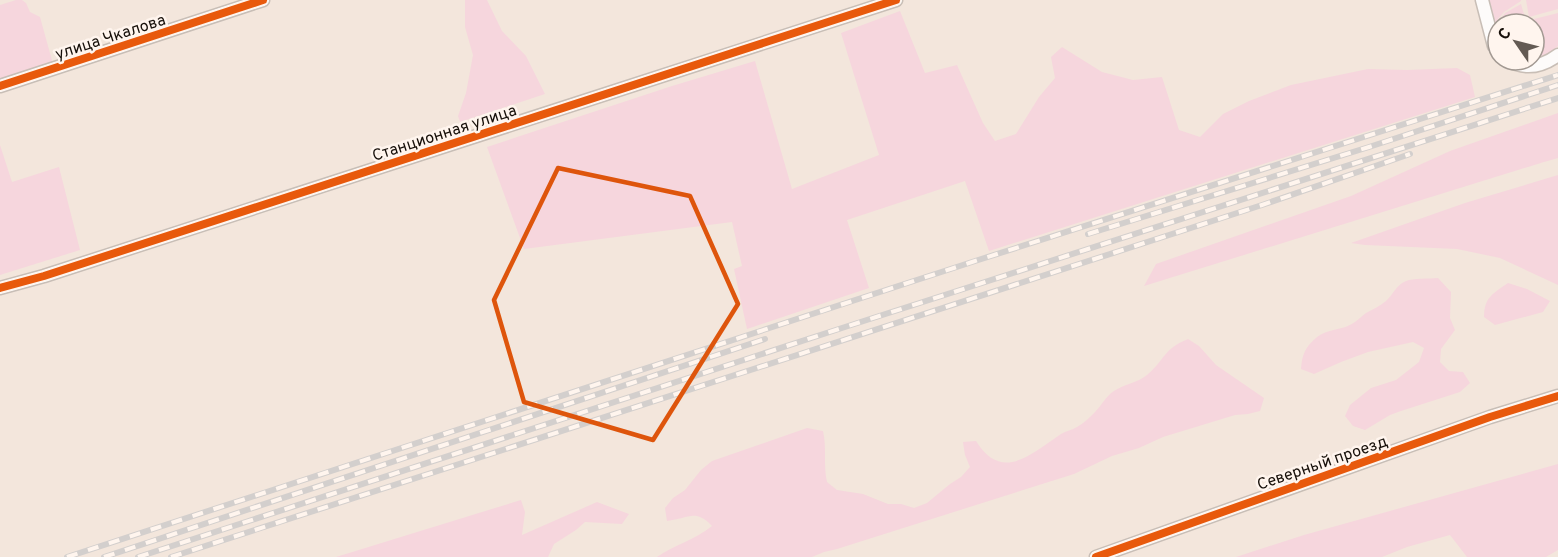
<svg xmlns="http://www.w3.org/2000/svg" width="1558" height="557" viewBox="0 0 1558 557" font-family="Overpass,sans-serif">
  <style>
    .green { fill: #f6d6dd }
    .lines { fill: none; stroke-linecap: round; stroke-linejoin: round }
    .minor-casing { stroke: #c8beb6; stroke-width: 15 }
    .minor { stroke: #fdfbfa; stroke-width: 12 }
    .rail-casing { stroke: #d3cfcd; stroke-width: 6 }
    .rail { stroke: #fff5ee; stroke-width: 4; stroke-dasharray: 11; stroke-linecap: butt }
    .cycleway-casing { stroke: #fff5ee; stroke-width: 11 }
    .cycleway { stroke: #e8590c; stroke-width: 8 }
    .marked { fill: none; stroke: #de550c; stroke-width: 4.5; stroke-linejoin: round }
    .labels { text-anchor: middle; stroke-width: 5; stroke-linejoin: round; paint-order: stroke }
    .street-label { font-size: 16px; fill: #160f09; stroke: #fff5ee }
  </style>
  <rect width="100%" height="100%" fill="#f3e6dc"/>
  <path class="green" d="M 16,0 L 22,0 L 26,3 L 30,12 L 40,17 L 53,64 L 0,81 L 0,5 Z
    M 465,0 L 487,0 L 502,31 L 526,56 L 545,94 L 460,122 L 458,116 L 466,93 L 473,55 L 465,27 Z
    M 1487,0 L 1521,0 L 1521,1 L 1504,12 L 1493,25 Z
    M 1526,0 L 1558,0 L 1558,9 L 1529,17 Z
    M 1521,4 L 1526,21 L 1558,13 L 1558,46 L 1543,58 L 1534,60 L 1534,24 L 1498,24 L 1498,40 L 1494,27 L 1505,13 Z
    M 900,11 L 925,73 L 957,65 L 983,123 L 995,141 L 1016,134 L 1039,97 L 1055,78 L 1051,57 L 1062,47 L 1102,72 L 1133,80 L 1162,77 L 1179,130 L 1200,137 L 1223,114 L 1249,101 L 1291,85 L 1368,69 L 1407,70 L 1457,68 L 1470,75 L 1475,97 L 989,251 L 965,181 L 847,220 L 869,288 L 747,329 L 734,269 L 742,266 L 732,222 L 524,249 L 487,147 L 672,86 L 755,61 L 792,189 L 879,155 L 841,33 Z
    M 1558,113 L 1558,158 L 1544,162 L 1144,286 L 1156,264 L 1351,196 L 1450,151 Z
    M 0,145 L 12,182 L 59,167 L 80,250 L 0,275 Z
    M 1558,175 L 1558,285 L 1500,258 L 1457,249 L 1365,245 L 1351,243 L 1465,203 Z
    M 1438,278 L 1451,292 L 1450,318 L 1455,330 L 1441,349 L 1440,362 L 1449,371 L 1463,372 L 1470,383 L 1460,392 L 1401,411 L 1390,415 L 1365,430 L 1353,426 L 1345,416 L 1350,405 L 1371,388 L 1396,380 L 1419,362 L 1424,348 L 1413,342 L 1368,352 L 1341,362 L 1314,374 L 1301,369 C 1302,355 1305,347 1317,337 C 1328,328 1343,331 1355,322 C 1359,319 1362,316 1366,313 C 1373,309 1380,306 1386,301 C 1393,295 1396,285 1406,281 C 1413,278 1429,279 1438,278 Z
    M 1508,283 L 1527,289 L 1550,301 L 1543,312 L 1495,325 L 1484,317 C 1484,298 1492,294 1508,283 Z
    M 1188,339 L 1199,346 L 1216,365 L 1264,398 L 1260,411 L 1248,414 L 1235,415 L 1163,437 L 1139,448 L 1112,456 L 1074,474 L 837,549 L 824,552 L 812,557 L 657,557 C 674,545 695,540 712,526 C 695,508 688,519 667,521 L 665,508 L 673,498 L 685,490 L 701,470 L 712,461 L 807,428 L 823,431 C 827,448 823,465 827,482 L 837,490 L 863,494 L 888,504 L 901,504 L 914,508 L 927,503 L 950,484 L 961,477 L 970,467 L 965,455 L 963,442 L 976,441 C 1002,483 1031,454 1061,434 C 1066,431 1072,430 1077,427 C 1084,423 1090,417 1095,412 C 1102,405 1106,396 1114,391 C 1124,384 1137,383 1147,375 C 1165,360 1163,349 1188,339 Z
    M 1558,464 L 1558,550 L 1546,557 L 1467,557 L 1450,535 L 1407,547 L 1382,557 L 1236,557 L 1304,535 Z
    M 521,500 L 525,512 L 522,535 L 597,502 L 629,514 L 622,524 L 585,522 L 576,530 L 554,544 L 548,557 L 336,557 Z"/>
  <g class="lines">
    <defs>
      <path id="minor" d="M 1482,0 L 1494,46 L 1498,50
        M 1507,60 C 1525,70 1542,67 1558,55
        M 0,86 L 263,0
        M 0,288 L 44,276 L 896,0
        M 1096,557 L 1490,417 L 1558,396"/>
    </defs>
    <use href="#minor" class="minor-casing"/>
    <use href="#minor" class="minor"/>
    <defs>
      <path id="rail" d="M 1088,234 L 1369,147 L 1558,85
        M 67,557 L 972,262 L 1558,75
        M 104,557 L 765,339
        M 138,557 L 845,327 L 1558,98
        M 171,557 L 1262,205 L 1410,154"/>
    </defs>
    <use href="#rail" class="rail-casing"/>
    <use href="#rail" class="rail"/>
    <defs>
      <path id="cycleway" d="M 0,86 L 263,0
        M 0,288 L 44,276 L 896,0
        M 1096,557 L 1490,417 L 1558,396"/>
    </defs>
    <use href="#cycleway" class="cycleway-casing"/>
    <use href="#cycleway" class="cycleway"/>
  </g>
  <path class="marked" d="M 558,168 L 690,196 L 738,304 L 653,440 L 524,402 L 494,300 Z"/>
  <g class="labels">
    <g class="street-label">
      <text transform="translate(110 36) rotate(-18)" y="6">улица Чкалова</text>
      <text transform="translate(444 132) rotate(-18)" y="6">Станционная улица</text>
      <text transform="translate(1322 462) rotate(-19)" y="6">Северный проезд</text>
    </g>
  </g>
  <g transform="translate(1516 42) rotate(305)"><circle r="28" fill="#fff5ee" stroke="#a29992" stroke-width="1.5"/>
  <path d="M0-4.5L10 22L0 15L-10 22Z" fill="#635a53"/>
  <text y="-9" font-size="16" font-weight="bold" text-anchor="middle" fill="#160f09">С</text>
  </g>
</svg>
